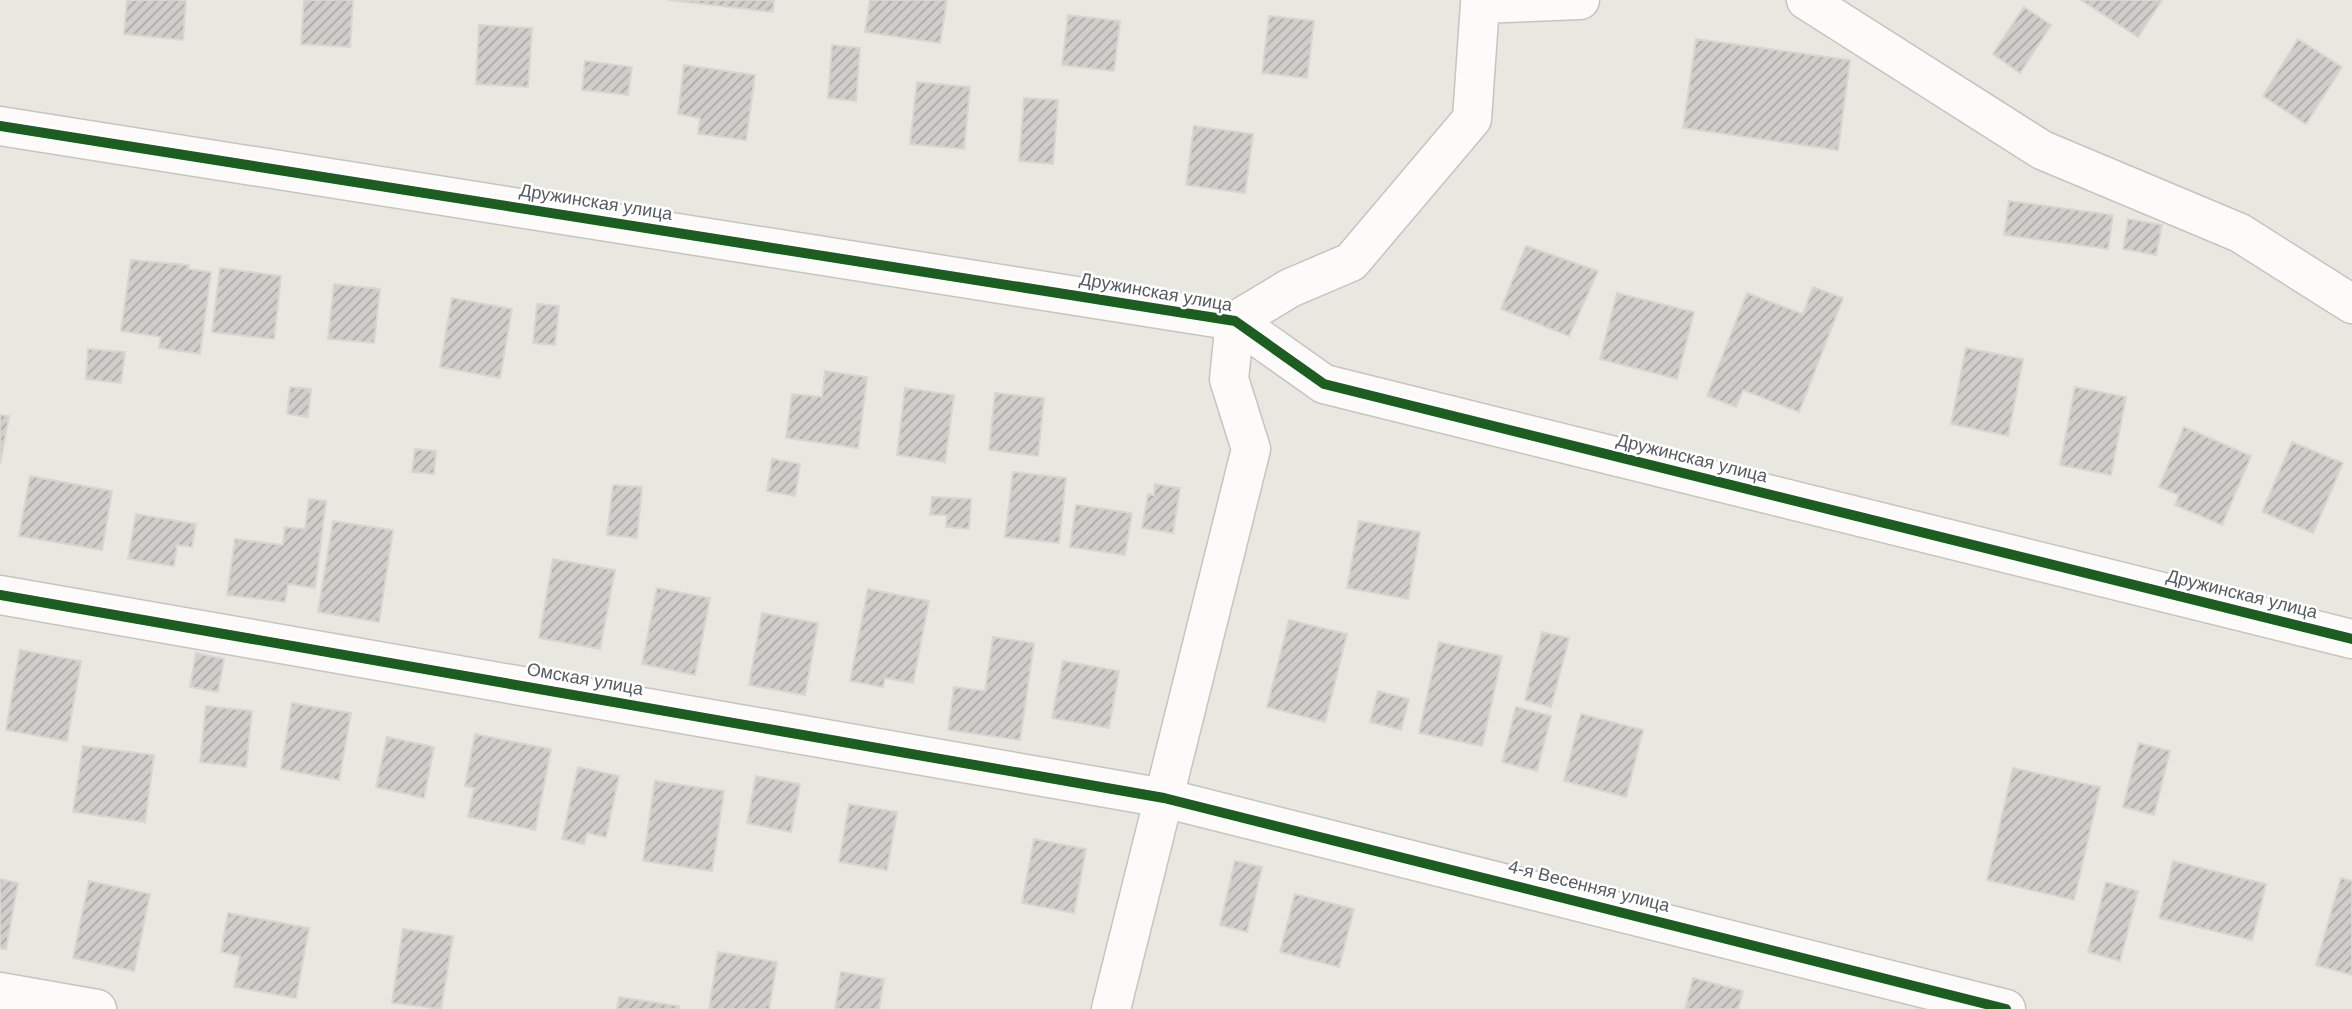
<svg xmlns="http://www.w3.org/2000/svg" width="2352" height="1009" viewBox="0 0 2352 1009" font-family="Helvetica,sans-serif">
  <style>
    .building { fill: url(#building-hatch); stroke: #d8d6d0; stroke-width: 2 }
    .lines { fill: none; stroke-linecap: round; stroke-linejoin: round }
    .minor-casing { stroke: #c4c5c3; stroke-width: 41 }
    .minor { stroke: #fcfbfa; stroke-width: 38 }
    .cycleway-casing { stroke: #fff; stroke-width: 15 }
    .cycleway { stroke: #1b5e20; stroke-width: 10 }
    .labels { text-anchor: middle; stroke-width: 5; stroke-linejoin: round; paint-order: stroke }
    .street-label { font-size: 18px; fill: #575b61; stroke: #fff }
  </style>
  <defs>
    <pattern id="building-hatch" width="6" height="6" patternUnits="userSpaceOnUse" patternTransform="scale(1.75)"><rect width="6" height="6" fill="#cfceca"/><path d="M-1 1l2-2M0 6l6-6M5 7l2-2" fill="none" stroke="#abaaa7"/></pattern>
  </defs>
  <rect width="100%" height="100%" fill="#e8e7e0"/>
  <path class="building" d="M 127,0 L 186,0 L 183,40 L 124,34 Z
    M 304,0 L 353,0 L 350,47 L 301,44 Z
    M 668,0 L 774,0 L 773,12 Z
    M 870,0 L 947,0 L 940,43 L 865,32 Z
    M 2081,0 L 2162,0 L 2138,37 Z
    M 2024,7 L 2051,25 L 2020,73 L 1993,54 Z
    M 1068,15 L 1120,21 L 1114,71 L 1062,65 Z
    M 1269,16 L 1314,21 L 1307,78 L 1262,73 Z
    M 479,25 L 532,28 L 528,87 L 476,84 Z
    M 1696,39 L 1850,60 L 1838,150 L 1683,128 Z
    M 2298,39 L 2342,67 L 2306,124 L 2263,96 Z
    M 832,45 L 860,48 L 856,101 L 828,98 Z
    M 585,61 L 632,67 L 628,95 L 582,90 Z
    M 684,65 L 755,75 L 746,140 L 698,134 L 700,118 L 678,114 Z
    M 917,82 L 970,87 L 964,149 L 910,144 Z
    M 1024,98 L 1058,100 L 1053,164 L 1019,161 Z
    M 1194,126 L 1253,134 L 1245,193 L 1186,185 Z
    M 2009,201 L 2113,215 L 2108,249 L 2004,235 Z
    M 2128,219 L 2162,225 L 2156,255 L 2123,249 Z
    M 1526,246 L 1598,271 L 1569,336 L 1501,309 Z
    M 131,260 L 189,265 L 188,269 L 211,272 L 200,354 L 159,348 L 161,337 L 121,331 Z
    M 220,268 L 281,276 L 274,339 L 212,332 Z
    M 334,284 L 380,289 L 374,343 L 328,339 Z
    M 1813,287 L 1843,298 L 1799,412 L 1743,390 L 1736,407 L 1707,396 L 1747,293 L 1803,314 Z
    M 1617,293 L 1694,312 L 1677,379 L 1600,359 Z
    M 452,298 L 512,309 L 500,378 L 440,367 Z
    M 537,304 L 559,306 L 555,345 L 533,343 Z
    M 1966,348 L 2023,359 L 2008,436 L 1951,424 Z
    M 88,349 L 125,352 L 121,383 L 86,379 Z
    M 825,371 L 867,377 L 858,448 L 786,438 L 792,394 L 822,397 Z
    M 290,387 L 311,389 L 308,417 L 287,414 Z
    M 2075,387 L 2126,397 L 2111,475 L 2060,465 Z
    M 905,388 L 954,395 L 945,462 L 897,455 Z
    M 995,393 L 1044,398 L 1038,456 L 989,450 Z
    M 0,415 L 9,416 L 0,464 Z
    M 2184,427 L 2251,456 L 2222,525 L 2175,505 L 2179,495 L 2159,487 Z
    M 2292,442 L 2343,463 L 2313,533 L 2262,512 Z
    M 415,449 L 436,451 L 434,474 L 412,472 Z
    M 772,459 L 800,464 L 795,496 L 767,491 Z
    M 1013,472 L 1066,478 L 1059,543 L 1005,537 Z
    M 30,476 L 112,491 L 102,550 L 19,536 Z
    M 1155,484 L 1180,488 L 1173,533 L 1142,528 L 1148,494 L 1154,495 Z
    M 613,485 L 642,487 L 637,538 L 607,535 Z
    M 932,497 L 971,499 L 969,529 L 946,527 L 947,515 L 930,515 Z
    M 309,499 L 326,501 L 315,588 L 288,584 L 285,602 L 227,595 L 235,539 L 283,545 L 285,527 L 305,529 Z
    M 1076,505 L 1132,513 L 1125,555 L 1070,547 Z
    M 136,514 L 196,524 L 192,547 L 177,545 L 174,566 L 128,559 Z
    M 333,521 L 393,530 L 379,622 L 318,612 Z
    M 1359,521 L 1420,532 L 1408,599 L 1347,588 Z
    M 553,559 L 615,570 L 600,649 L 539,638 Z
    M 657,588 L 710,598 L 695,675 L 642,664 Z
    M 868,589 L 929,601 L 913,683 L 885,678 L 883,687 L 850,681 Z
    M 762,613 L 818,623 L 805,695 L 749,685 Z
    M 1289,620 L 1347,634 L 1325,722 L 1267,707 Z
    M 1542,632 L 1569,638 L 1551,707 L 1525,700 Z
    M 993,637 L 1034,643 L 1020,740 L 948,730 L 954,687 L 985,691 Z
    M 1439,642 L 1502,656 L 1482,746 L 1419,733 Z
    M 20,650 L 81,661 L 67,741 L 6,730 Z
    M 196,653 L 224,659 L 218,692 L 190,687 Z
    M 1063,661 L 1119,671 L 1109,728 L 1052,718 Z
    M 1378,691 L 1409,699 L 1401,730 L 1370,722 Z
    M 292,703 L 351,713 L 339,780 L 281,769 Z
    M 206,706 L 252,711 L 246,767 L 200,762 Z
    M 1516,707 L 1551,716 L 1537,771 L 1502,762 Z
    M 1581,714 L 1643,730 L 1626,797 L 1564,781 Z
    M 475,734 L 551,749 L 535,830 L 468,817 L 474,788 L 465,786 Z
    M 387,737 L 434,747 L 424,798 L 376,787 Z
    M 2139,743 L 2170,751 L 2154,815 L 2123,807 Z
    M 83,746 L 154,755 L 145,822 L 73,812 Z
    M 578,767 L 619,776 L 606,837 L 587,833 L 584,844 L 562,839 Z
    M 2013,768 L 2100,787 L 2074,900 L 1987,880 Z
    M 756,776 L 800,784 L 791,832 L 747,823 Z
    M 655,781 L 724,791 L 712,871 L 643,861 Z
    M 849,804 L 897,812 L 887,870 L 839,862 Z
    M 1034,839 L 1086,849 L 1074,913 L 1022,903 Z
    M 1235,861 L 1262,867 L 1247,932 L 1220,925 Z
    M 2173,861 L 2266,884 L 2252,940 L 2159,918 Z
    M 2341,878 L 2352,881 L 2352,975 L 2316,965 Z
    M 0,879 L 18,883 L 6,949 L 0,948 Z
    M 89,881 L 150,894 L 134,971 L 73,958 Z
    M 2106,882 L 2138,891 L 2120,961 L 2088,952 Z
    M 1295,894 L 1354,909 L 1339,967 L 1280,952 Z
    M 228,913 L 309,928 L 296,998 L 234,987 L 240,956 L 221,952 Z
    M 403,929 L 453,936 L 441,1009 L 392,1003 Z
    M 718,952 L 777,962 L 769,1009 L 709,1009 Z
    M 841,972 L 884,979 L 879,1009 L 835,1009 Z
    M 1693,978 L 1743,991 L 1738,1009 L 1685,1009 Z
    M 619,997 L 679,1006 L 678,1009 L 617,1009 Z"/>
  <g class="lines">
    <defs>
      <path id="minor" d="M 1806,0 L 2042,150 L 2240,233 L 2352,304
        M 0,126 L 1235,321 L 1324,384 L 2352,639
        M 0,595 L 1164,798 L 2006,1009
        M 0,992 L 97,1009
        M 1111,1009 L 1251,449 L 1229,379 L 1235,321 L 1290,288 L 1351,262 L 1472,119 L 1480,4 L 1580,0"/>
    </defs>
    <use href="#minor" class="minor-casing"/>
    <use href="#minor" class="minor"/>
    <defs>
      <path id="cycleway" d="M 0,126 L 1235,321 L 1324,384 L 2352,639
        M 0,595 L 1164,798 L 2006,1009"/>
    </defs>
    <use href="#cycleway" class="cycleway-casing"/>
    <use href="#cycleway" class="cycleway"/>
  </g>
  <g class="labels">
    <g class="street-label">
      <text transform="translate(596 202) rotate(9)" y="6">Дружинская улица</text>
      <text transform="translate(1156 292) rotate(10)" y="6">Дружинская улица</text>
      <text transform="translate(1692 458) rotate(14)" y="6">Дружинская улица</text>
      <text transform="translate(2242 594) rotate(14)" y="6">Дружинская улица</text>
      <text transform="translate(585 679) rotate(10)" y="6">Омская улица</text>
      <text transform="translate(1589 886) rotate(14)" y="6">4-я Весенняя улица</text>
    </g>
  </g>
</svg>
